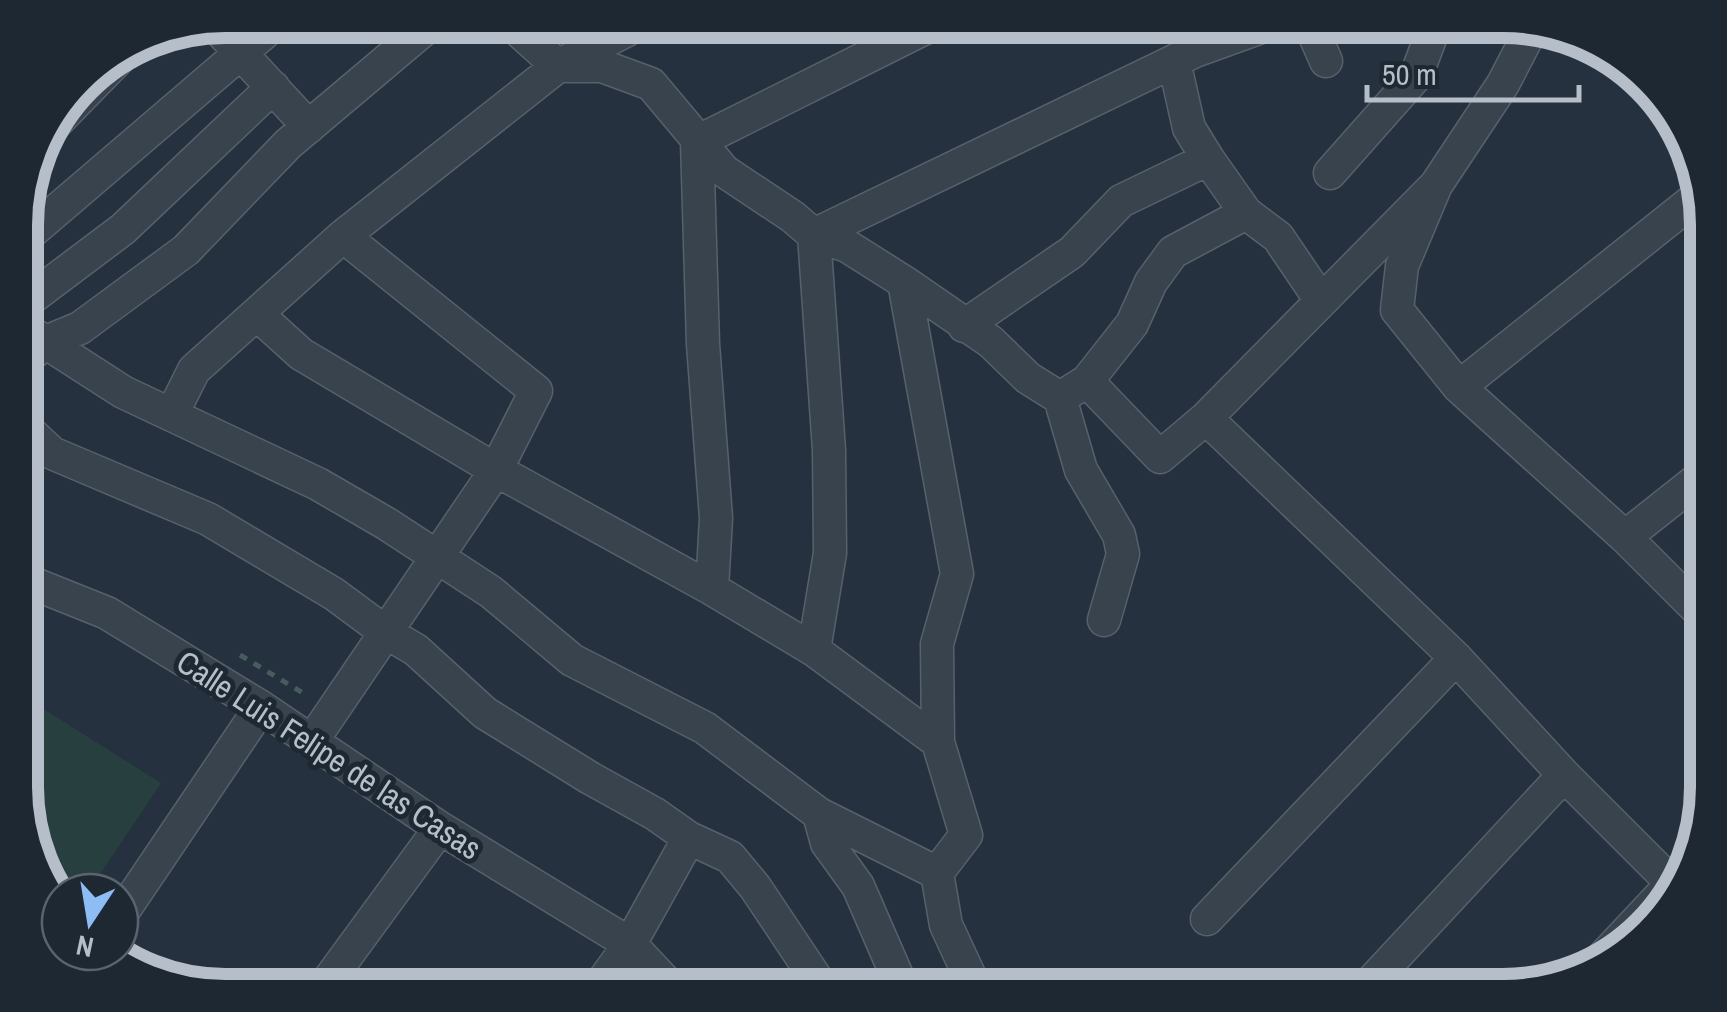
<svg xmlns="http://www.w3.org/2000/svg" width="1727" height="1012" viewBox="0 0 1727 1012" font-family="'Archivo Narrow',sans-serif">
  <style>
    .green { fill: #283f40 }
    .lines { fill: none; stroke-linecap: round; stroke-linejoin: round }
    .minor-casing { stroke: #57616c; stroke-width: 35 }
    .path { stroke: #475c5e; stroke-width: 5; stroke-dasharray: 8 8; stroke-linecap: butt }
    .minor { stroke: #39434e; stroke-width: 32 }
    .labels { text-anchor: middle; stroke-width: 10; stroke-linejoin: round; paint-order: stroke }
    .street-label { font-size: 32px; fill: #b5bec9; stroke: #1e2833 }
    .rim { fill: none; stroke: #b5bec9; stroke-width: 12 }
  </style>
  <rect width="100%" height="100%" fill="#25313e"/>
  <path class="green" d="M 42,708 L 161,783 L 88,892 L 60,892 L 60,906 L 54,900 L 22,813 L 22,719 Z"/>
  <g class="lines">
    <defs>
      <path id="minor" d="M 507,20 L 558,66 L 602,66 L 651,84 L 724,171 L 793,217 L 814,235 L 847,246 L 904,282 L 991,342 L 1028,378 L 1060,398 L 1087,381 L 1160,457 L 1206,418 L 1436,185
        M 1308,20 L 1326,61
        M 212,22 L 309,127
        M 1532,28 L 1503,84 L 1436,185 L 1402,266 L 1397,310 L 1459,387 L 1625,537 L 1707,619
        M 1174,61 L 1189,128 L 1208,159 L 1246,213 L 1278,237 L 1320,299
        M 40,139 L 133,44
        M 1330,173 L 1416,76 L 1437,20
        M 22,240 L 279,20
        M 904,282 L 957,574 L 937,644 L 938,742 L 966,835 L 937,873
        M 22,305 L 123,229 L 273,87
        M 258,315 L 301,354 L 496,470 L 712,589 L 814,650 L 938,742
        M 964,326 L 1072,252 L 1121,201 L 1208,159
        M 22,327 L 123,392 L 318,484 L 387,524 L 491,592 L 572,660 L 705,728 L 819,814 L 827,843 L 858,886 L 904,992
        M 22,362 L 46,342 L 80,328 L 186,250 L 288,144 L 435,20
        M 1087,381 L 1132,324 L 1151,282 L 1173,252 L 1246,213
        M 1459,387 L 1701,194
        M 1060,398 L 1081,470 L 1119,535 L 1123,554 L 1104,620
        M 172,414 L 194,370 L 343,236 L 558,66 L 646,20
        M 1206,418 L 1456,658 L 1564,775 L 1673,884
        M 22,425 L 52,453 L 208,519 L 334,594 L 384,631 L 416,650 L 485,713 L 590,778 L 655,814 L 689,838 L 730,857 L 755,887 L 825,992
        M 1625,537 L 1707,472
        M 22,579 L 107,613 L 261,707 L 440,828 L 630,944 L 675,992
        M 712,589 L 716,518 L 703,344 L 697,142 L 927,27 L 932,20
        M 814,650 L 830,553 L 829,450 L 814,235 L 1195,51 L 1281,20
        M 312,741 L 496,470 L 536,391 L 343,236
        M 819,814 L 937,873 L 946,925 L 977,992
        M 120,916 L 261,707
        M 1207,919 L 1456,658
        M 1593,968 L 1685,870
        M 320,992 L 440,828
        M 595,992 L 630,944 L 689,838
        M 1362,992 L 1564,775"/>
    </defs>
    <use href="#minor" class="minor-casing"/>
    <path class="path" d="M 240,655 L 308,696"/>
    <use href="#minor" class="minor"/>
  </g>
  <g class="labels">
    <g class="street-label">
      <text transform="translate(329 755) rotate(33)" y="11">Calle Luis Felipe de las Casas</text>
    </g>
  </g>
  <path d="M0 0H1727V1012H0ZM225 38H1503A187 187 0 0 1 1690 225V787A187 187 0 0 1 1503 974H225A187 187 0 0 1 38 787V225A187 187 0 0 1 225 38Z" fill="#1e2833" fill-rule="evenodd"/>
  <path class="rim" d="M225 38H1503A187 187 0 0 1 1690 225V787A187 187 0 0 1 1503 974H225A187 187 0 0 1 38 787V225A187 187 0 0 1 225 38Z"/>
  <g transform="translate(90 922) rotate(192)"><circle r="48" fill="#1e2833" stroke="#5a646f" stroke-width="2.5"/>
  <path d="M0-8L18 38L0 25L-18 38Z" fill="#8ebcf5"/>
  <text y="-15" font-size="28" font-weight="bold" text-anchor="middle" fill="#b5bec9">N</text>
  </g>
  <path d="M1367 85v15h212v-15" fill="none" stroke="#b5bec9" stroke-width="5"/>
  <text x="1382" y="85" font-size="30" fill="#b5bec9" stroke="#1e2833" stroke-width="8" paint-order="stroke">50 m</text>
</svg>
